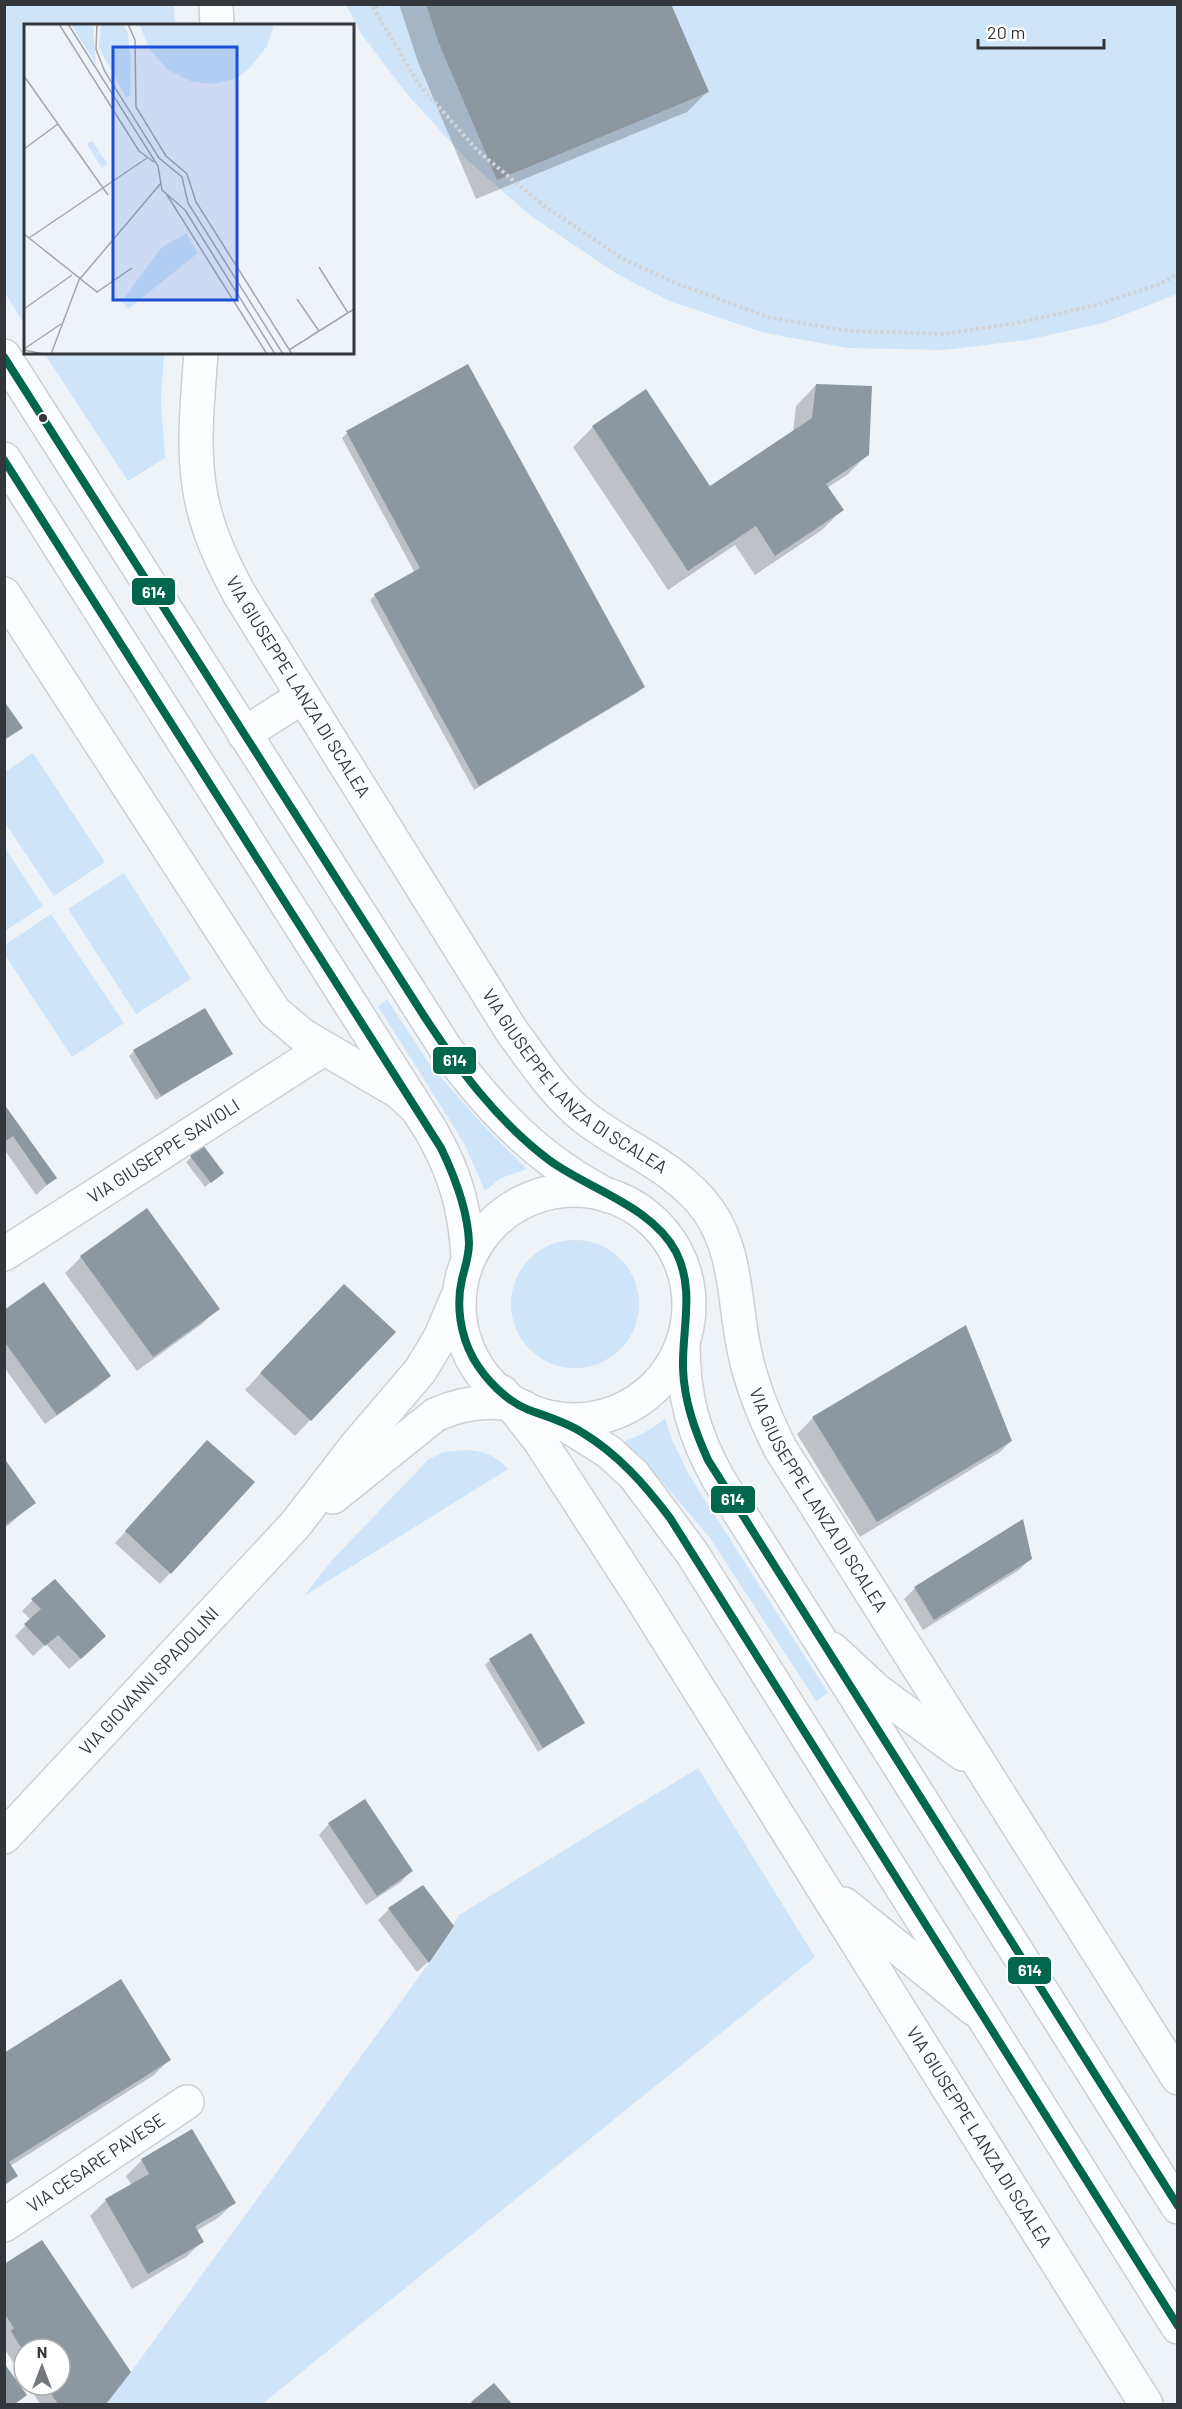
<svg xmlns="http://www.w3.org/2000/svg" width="1182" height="2409" viewBox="0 0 1182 2409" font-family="Barlow,sans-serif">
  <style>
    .green { fill: #cee4f8 }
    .shadow { fill: #0003 }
    .building { fill: #8d979f }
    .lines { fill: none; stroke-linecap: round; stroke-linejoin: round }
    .street-casing { stroke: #ccd0d4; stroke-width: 36 }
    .secondary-casing { stroke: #ccd0d4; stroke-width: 36 }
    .path { stroke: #d2d3d4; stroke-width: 4; stroke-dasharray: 3 3; stroke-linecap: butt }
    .street { stroke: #fcfdfe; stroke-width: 33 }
    .secondary { stroke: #fcfdfe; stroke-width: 33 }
    .bus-1-casing { stroke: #fff; stroke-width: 12 }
    .bus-1 { stroke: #00664c; stroke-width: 8 }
    .bus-dot { fill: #33363a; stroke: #fff; stroke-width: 2 }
    .labels { text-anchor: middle; stroke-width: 6; stroke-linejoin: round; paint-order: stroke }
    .street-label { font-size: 18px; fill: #33363a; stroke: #fff }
    .inset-road { fill: none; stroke: #a3a7ac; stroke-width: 1.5 }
    .view { fill: #1d4ed8; fill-opacity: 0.15; stroke: #1d4ed8; stroke-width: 3 }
    .inset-edge { fill: none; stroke: #33363a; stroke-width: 3 }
    .line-badge { stroke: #fff; stroke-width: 2 }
    .badge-label { font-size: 16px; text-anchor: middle; font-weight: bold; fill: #fff }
  </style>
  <rect width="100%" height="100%" fill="#eef3f8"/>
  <path class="green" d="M 4,5 L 174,5 L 175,25 L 26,26 L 25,325 L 5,293 Z
    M 346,5 L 1177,5 L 1177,294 L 1103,323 L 1027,340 L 944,350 L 848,348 L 765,333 L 670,301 L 617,274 L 531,216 L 466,159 L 407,94 L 362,35 Z
    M 44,353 L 164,353 L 161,401 L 165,458 L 128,481 Z
    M 33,753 L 105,862 L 54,896 L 5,823 L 5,772 Z
    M 5,848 L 43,906 L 5,931 L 4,931 Z
    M 124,873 L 191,979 L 136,1014 L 68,909 Z
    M 51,914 L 124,1023 L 72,1057 L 5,955 L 5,945 Z
    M 387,999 L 428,1062 L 482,1124 L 527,1169 L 501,1178 L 485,1191 L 464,1143 L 378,1006 Z
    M511 1304a64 64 0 1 1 128 0a64 64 0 1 1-128 0Z
    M 665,1419 L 672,1440 L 689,1475 L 828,1693 L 816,1701 L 710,1538 L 664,1484 L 621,1443 L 644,1433 Z
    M 464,1450 C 483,1451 494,1454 508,1469 L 304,1596 L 333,1559 L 429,1459 L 444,1452 Z
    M 698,1768 L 815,1957 L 262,2404 L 102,2404 L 131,2372 L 429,1963 L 459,1915 Z"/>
  <path class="shadow" d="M 399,4 L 670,4 L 707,92 L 687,112 L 476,199 L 418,62 Z
    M 816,385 L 868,454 L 847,475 L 827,488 L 842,510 L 822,530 L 755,575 L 735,545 L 668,590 L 573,447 L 593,427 L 709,488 L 793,432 L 796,406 Z
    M 347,433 L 643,687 L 638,692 L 474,790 L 370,600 L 375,595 L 415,573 L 342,438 Z
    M 134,1051 L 231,1054 L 156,1100 L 129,1056 Z
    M 4,1106 L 55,1178 L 36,1195 L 4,1149 Z
    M 203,1147 L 217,1177 L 205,1187 L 186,1162 Z
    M 146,1210 L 218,1309 L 202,1324 L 137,1371 L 65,1273 L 81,1257 Z
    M 328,1301 L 310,1420 L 295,1436 L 245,1390 Z
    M 4,1312 L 109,1376 L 98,1387 L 45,1424 L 4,1367 Z
    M 813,1418 L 1011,1441 L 1000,1452 L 860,1537 L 797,1434 Z
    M 197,1453 L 170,1573 L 160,1584 L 115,1543 Z
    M 4,1461 L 34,1503 L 4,1529 Z
    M 1022,1522 L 1030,1559 L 1019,1570 L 923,1630 L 904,1599 L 915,1588 Z
    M 33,1600 L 94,1647 L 69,1669 L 46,1644 L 33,1656 L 15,1636 L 31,1620 L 22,1611 Z
    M 490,1660 L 583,1722 L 538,1752 L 485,1665 Z
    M 329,1824 L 411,1871 L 401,1882 L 366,1905 L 319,1835 Z
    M 422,1887 L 452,1926 L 428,1962 L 417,1972 L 378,1920 L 389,1909 Z
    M 4,2055 L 170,2059 L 154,2075 L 10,2166 L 16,2175 L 4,2187 Z
    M 192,2131 L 234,2203 L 218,2218 L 196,2231 L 202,2242 L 186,2257 L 132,2289 L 90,2216 L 106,2200 L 132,2186 L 126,2176 L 142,2160 Z
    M 4,2266 L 129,2372 L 104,2404 L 40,2404 L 28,2385 L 60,2385 L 60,2349 L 24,2349 L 24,2379 L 4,2348 Z
    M 494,2385 L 510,2404 L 471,2404 Z"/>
  <path class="building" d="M 426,4 L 671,4 L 709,92 L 497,180 L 438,41 Z
    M 468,364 L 645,687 L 479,786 L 374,594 L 420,568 L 346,431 Z
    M 816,384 L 872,386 L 869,455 L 826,484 L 844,510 L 775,556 L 756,526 L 688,571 L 592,426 L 646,389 L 710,486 L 812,418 Z
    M 4,701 L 23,728 L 4,740 Z
    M 205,1008 L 233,1054 L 161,1096 L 133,1050 Z
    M 4,1104 L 57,1178 L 47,1185 L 13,1136 L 4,1142 Z
    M 203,1145 L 224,1173 L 211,1183 L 190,1156 Z
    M 147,1208 L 220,1309 L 153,1357 L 80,1256 Z
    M 44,1282 L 111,1376 L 57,1415 L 4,1341 L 4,1310 Z
    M 344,1284 L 396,1332 L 311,1421 L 260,1373 Z
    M 966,1325 L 1012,1441 L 877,1522 L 812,1417 Z
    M 207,1440 L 255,1482 L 171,1574 L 125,1531 Z
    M 4,1458 L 36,1503 L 4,1526 Z
    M 1023,1519 L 1032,1559 L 934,1620 L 914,1587 Z
    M 55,1579 L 106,1636 L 81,1659 L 58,1635 L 45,1646 L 24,1624 L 41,1609 L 31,1599 Z
    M 531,1633 L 585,1723 L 543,1748 L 489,1659 Z
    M 365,1799 L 413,1871 L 377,1896 L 328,1823 Z
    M 423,1885 L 454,1926 L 429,1963 L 388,1908 Z
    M 121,1979 L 171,2060 L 9,2162 L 18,2176 L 4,2185 L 4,2053 Z
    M 192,2129 L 236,2203 L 195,2226 L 204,2242 L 148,2274 L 105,2199 L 149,2174 L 141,2159 Z
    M 42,2240 L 131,2372 L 106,2404 L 58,2404 L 45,2385 L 60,2385 L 60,2349 L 22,2349 L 11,2331 L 14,2328 L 4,2313 L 4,2264 Z
    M 4,2363 L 27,2395 L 15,2404 L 4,2404 Z
    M 494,2383 L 512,2404 L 473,2404 L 471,2402 Z"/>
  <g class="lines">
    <defs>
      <g id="street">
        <path d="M 216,4 L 217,26"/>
        <path id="s1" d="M 201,352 C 198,398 192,446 200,491 C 206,528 222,562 240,595 L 511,1030 C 533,1060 555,1094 584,1117 C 625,1149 677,1167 708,1210 C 737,1251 734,1301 744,1349 C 751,1384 764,1416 780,1448 L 1178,2078"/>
        <path d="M 4,594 L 274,1011 L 302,1035 L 399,1092 L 416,1108"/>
        <path d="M 244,734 L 302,697"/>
        <path id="s2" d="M 4,1254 L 323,1049"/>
        <path id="s3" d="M 502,1392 L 540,1441 L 643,1600 L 1146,2404"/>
        <path d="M 832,1649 L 876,1690 L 963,1754"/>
        <path d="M 844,1904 L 974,2009"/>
        <path id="s4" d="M 4,2225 L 187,2102"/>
      </g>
      <g id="secondary">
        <path d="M 4,356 L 446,1049 C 491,1110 540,1162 609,1196"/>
        <path d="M 4,459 L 430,1129 C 455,1172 465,1207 468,1256"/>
        <circle cx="574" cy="1305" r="115"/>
        <path d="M 683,1344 C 683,1395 693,1434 719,1480 L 1178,2207"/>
        <path d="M 555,1418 L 609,1452 L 634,1475 L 692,1553 L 1178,2327"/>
        <path d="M 333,1497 L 435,1415 C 464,1402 492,1398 523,1407"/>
        <path id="s5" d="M 4,1837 L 295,1525 L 356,1446 L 420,1371 L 440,1338 L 458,1296"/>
      </g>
    </defs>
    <use href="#street" class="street-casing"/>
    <use href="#secondary" class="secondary-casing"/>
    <path class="path" d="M 371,4 L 373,7 L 385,4
      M 373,7 L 420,86 L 478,151 L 543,205 L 623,259 L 678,284 L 771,318 L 850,331 L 945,334 L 1022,322 L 1096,305 L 1160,284 L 1178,274"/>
    <use href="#street" class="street"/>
    <use href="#secondary" class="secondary"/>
    <defs>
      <path id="bus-1" d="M 4,357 L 424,1016 C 459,1069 497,1121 549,1160 C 588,1189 652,1206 676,1252 C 695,1289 682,1329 683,1368 C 684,1401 695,1431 708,1460 L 1178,2206
        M 4,460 L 441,1148 C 455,1177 468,1211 469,1243 C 469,1256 465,1267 462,1279 C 456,1305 460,1334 473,1358 C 485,1379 506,1401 529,1410 C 548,1417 566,1422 583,1433 C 619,1455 645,1485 670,1518 L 1178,2326"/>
    </defs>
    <use href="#bus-1" class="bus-1-casing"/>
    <use href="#bus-1" class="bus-1"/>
  </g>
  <circle class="bus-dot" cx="43" cy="418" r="5"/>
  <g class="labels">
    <g class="street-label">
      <text dy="6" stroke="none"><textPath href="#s1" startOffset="360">VIA GIUSEPPE LANZA DI SCALEA</textPath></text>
      <text dy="6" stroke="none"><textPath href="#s1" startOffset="846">VIA GIUSEPPE LANZA DI SCALEA</textPath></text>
      <text dy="6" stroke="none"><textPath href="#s2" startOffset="190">VIA GIUSEPPE SAVIOLI</textPath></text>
      <text dy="6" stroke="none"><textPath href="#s1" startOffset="1348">VIA GIUSEPPE LANZA DI SCALEA</textPath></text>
      <text dy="6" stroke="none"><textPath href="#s5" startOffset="213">VIA GIOVANNI SPADOLINI</textPath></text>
      <text dy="6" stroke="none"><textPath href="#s3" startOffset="885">VIA GIUSEPPE LANZA DI SCALEA</textPath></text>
      <text dy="6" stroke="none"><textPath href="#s4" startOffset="111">VIA CESARE PAVESE</textPath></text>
    </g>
  </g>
  <g transform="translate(24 24)">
    <rect width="330" height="330" fill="#eef3f8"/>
    <path d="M 47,0 L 69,0 L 72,40 ZM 77,0 L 99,0 L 104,9 L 107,37 L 106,71 L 102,74 L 75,24 ZM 115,0 L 250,0 L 243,22 L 225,45 L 211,55 L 188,60 L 169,58 L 144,46 L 127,27 ZM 68,117 L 76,128 L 72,131 L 76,129 L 84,140 L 78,144 L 63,120 ZM 162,209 L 174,229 L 104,285 L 98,277 L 137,224 Z" fill="#cee4f8"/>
    <path class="inset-road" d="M 35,0 L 115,127 L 130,138M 44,0 L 134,142 L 138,166 L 161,186 L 251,330M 73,0 L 72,25 L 81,48 L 135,134 L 158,153 L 164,179 L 259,330M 104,0 L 111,16 L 112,83 L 142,132 L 163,150 L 172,178 L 268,330M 0,52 L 84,171M 0,125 L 34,100M 143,171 L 243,330M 0,210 L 73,268 L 108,244M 5,214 L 123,134M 295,243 L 324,289M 273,275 L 295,307M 0,285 L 48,251M 0,325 L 37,300M 0,326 L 19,330M 265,326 L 330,285M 27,330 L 55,256 L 137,159"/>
    <path class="view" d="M 89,23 L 213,23 L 213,276 L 89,276 Z"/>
    <rect width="330" height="330" class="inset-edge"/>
  </g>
  <g class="line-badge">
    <rect x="131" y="577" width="45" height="29" rx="6" fill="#00664c"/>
    <rect x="432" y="1046" width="45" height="29" rx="6" fill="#00664c"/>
    <rect x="710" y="1485" width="46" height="29" rx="6" fill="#00664c"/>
    <rect x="1007" y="1956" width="45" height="29" rx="6" fill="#00664c"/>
  </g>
  <g class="badge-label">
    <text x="154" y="598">614</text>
    <text x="455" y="1066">614</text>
    <text x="733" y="1505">614</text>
    <text x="1030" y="1976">614</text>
  </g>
  <rect width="1182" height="2409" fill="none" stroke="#33363a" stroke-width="12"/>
  <g transform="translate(42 2367)"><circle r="28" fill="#ffffff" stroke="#adafb0" stroke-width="1.5"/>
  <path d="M0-4.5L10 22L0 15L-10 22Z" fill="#74787c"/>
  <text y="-9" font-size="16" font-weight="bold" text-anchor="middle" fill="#33363a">N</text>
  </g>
  <path d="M978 39v9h126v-9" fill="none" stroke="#33363a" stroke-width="3"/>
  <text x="987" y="39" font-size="18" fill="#33363a" stroke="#ffffff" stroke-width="4.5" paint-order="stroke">20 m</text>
</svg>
